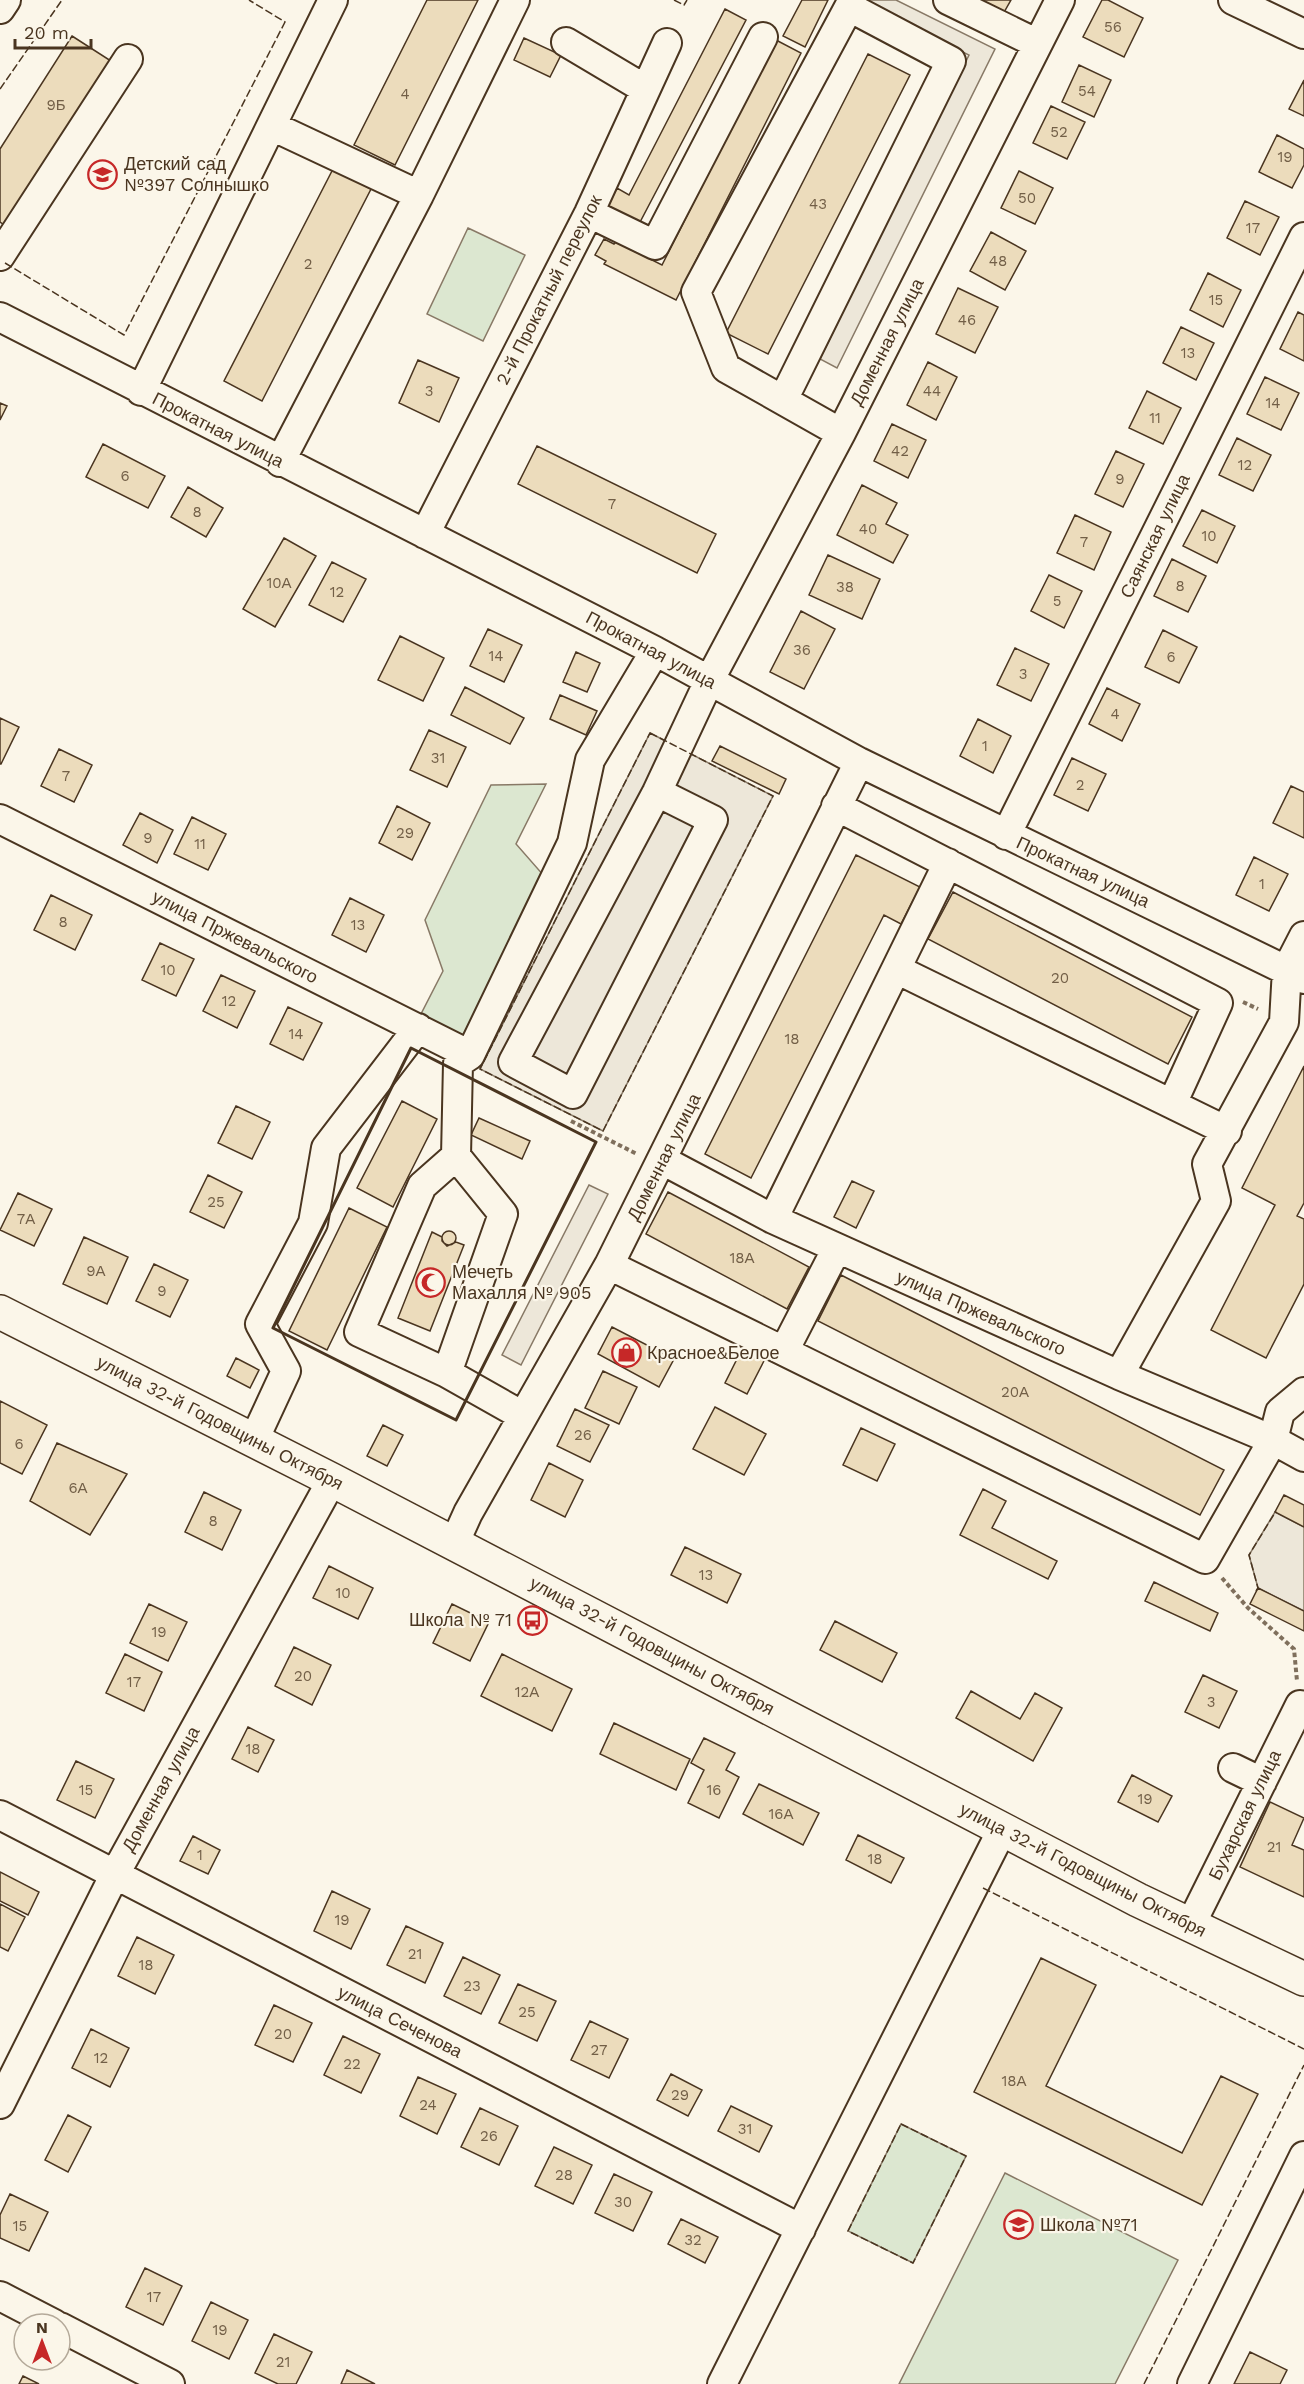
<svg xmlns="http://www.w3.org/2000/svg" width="1304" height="2384" viewBox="0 0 1304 2384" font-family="'Work Sans',sans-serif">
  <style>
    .green { fill: #dce7d0; stroke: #887966; stroke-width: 1.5 }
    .parking { fill: #ede7d9; stroke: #887966; stroke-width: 1.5 }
    .building { fill: #ecdcbc; stroke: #4a3520; stroke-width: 1.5 }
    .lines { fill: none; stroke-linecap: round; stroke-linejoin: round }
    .minor-casing { stroke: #4a3520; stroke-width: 32 }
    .major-casing { stroke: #4a3520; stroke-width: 36 }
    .path { stroke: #7f6f5c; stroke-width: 4; stroke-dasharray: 4.5 3; stroke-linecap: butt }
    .minor { stroke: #fbf6e9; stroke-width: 28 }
    .major { stroke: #fbf6e9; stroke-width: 33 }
    .fence { stroke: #4a3520; stroke-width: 1.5; stroke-dasharray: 8 3; stroke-linecap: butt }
    .wall { stroke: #4a3520; stroke-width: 3 }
    .labels { text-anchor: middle; stroke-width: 4.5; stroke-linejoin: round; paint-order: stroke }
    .number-label { font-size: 15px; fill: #725f47 }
    .poi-label { font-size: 18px; fill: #4a3520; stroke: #fbf6e9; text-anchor: start }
    .street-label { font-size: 18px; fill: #4a3520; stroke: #fbf6e9 }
  </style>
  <rect width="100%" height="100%" fill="#fbf6e9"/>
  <path class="green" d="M 468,228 L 525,255 L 483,341 L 427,314 Z
    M 546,784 L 516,844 L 545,877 L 465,1036 L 420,1016 L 443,971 L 425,920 L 491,785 Z
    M 901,2124 L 966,2156 L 913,2263 L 848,2231 Z
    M 1005,2173 L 1178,2260 L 1115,2384 L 899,2384 Z"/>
  <path class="parking" d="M 858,0 L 896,0 L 995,49 L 837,368 L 820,359 L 969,55 Z
    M 650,733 L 773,796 L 603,1131 L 480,1069 Z
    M 589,1185 L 608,1194 L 521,1365 L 502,1355 Z
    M 1275,1512 L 1304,1527 L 1304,1611 L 1258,1588 L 1249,1555 Z"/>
  <path class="building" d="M 427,0 L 478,0 L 395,165 L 354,145 Z
    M 802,0 L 828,0 L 805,47 L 783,36 Z
    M 976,0 L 1011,0 L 1003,14 Z
    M 1102,0 L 1108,0 L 1143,18 L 1124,57 L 1083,37 Z
    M 725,9 L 746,20 L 639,224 L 607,208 L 617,188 L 629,195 Z
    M 72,36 L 111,61 L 6,226 L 0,222 L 0,149 Z
    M 524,38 L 561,55 L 550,77 L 514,60 Z
    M 776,40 L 801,53 L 676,300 L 604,264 L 606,261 L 595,255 L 604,239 L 614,244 L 616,242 L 662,265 Z
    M 868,54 L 910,75 L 768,354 L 726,333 Z
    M 1079,65 L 1111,80 L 1094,117 L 1062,102 Z
    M 1304,80 L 1304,116 L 1289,109 Z
    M 1051,106 L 1085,122 L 1067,159 L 1033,143 Z
    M 1277,135 L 1304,149 L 1304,165 L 1292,188 L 1259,172 Z
    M 333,169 L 371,189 L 262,401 L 224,381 Z
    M 1019,171 L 1053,188 L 1035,224 L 1001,208 Z
    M 1245,201 L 1279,217 L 1260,255 L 1227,238 Z
    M 991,232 L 1026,251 L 1005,290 L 970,271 Z
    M 1208,273 L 1241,290 L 1223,327 L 1190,310 Z
    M 958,288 L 998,307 L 975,353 L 936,334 Z
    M 1298,312 L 1304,315 L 1304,361 L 1280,349 Z
    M 1181,327 L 1214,343 L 1196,380 L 1163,363 Z
    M 418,360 L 459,378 L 439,422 L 399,403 Z
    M 928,362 L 957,377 L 936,420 L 907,405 Z
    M 1265,377 L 1299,393 L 1281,430 L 1247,414 Z
    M 1147,391 L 1181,408 L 1163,444 L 1129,428 Z
    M 0,403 L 7,406 L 0,420 Z
    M 892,424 L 926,440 L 908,478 L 874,461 Z
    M 1237,438 L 1271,455 L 1253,491 L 1219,475 Z
    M 103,444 L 165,476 L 148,508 L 86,477 Z
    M 537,446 L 716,534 L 697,573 L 518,484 Z
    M 1116,451 L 1144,464 L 1123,507 L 1095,494 Z
    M 862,485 L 897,503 L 886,524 L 908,535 L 893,563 L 837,535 Z
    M 188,487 L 223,508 L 206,537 L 171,517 Z
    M 1202,510 L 1235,526 L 1217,563 L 1183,546 Z
    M 1075,515 L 1111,532 L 1094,570 L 1057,553 Z
    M 284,538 L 316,556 L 275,627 L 243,609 Z
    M 828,555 L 880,579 L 862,619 L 809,595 Z
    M 1172,559 L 1206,576 L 1188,612 L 1154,596 Z
    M 332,562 L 366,579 L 343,622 L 309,605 Z
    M 1049,575 L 1082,591 L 1064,628 L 1031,611 Z
    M 801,611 L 835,629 L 804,689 L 770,672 Z
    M 488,629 L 522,645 L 504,682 L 470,666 Z
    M 1163,630 L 1197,647 L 1179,683 L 1145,667 Z
    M 400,636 L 444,658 L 423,701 L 378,680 Z
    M 1015,648 L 1049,664 L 1031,701 L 997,685 Z
    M 576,652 L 600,663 L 587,692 L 563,682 Z
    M 465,687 L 524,718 L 510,744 L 451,715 Z
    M 1107,688 L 1140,704 L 1122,741 L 1089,724 Z
    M 560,695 L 597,711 L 586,735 L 550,719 Z
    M 0,718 L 19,727 L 1,764 L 0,764 Z
    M 978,719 L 1011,736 L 993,773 L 960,756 Z
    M 429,730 L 466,747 L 447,787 L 410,770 Z
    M 720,746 L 786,779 L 779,794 L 712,761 Z
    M 59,749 L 92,765 L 74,802 L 41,786 Z
    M 1072,758 L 1106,774 L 1088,811 L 1054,795 Z
    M 1291,786 L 1304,792 L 1304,838 L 1273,823 Z
    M 397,806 L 430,823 L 412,860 L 379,843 Z
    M 140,813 L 173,830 L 157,863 L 123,845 Z
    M 192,817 L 226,834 L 208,870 L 174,854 Z
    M 856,855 L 920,887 L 901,924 L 884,915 L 751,1178 L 705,1154 Z
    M 1254,857 L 1288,874 L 1269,911 L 1236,895 Z
    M 953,892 L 1192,1017 L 1168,1064 L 928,939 Z
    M 51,895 L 92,915 L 75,950 L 34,930 Z
    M 350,898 L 384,915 L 366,952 L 332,935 Z
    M 160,943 L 194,959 L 176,996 L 142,980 Z
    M 221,975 L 255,991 L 237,1028 L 203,1011 Z
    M 288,1007 L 322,1023 L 303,1060 L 270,1044 Z
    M 1304,1066 L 1304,1203 L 1297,1216 L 1304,1219 L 1304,1284 L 1266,1358 L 1211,1330 L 1275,1205 L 1242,1188 Z
    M 402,1101 L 437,1119 L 393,1207 L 357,1188 Z
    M 236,1106 L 270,1122 L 252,1159 L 218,1143 Z
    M 479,1118 L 530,1141 L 522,1159 L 471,1135 Z
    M 208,1175 L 242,1192 L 224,1228 L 190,1212 Z
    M 852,1181 L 874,1191 L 856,1228 L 834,1217 Z
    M 668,1192 L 809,1267 L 787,1309 L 646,1234 Z
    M 18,1193 L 52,1209 L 34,1246 L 0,1230 Z
    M 349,1208 L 387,1227 L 327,1350 L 289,1331 Z
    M442 1238a7 7 0 1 1 14 0a7 7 0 1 1-14 0Z
    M 432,1232 L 442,1237 L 442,1241 L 447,1246 L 456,1242 L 464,1245 L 430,1331 L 398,1318 Z
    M 84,1237 L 128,1257 L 107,1304 L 63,1284 Z
    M 154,1264 L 188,1280 L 170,1317 L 136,1301 Z
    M 841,1275 L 1224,1470 L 1200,1515 L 818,1321 Z
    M 612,1327 L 674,1359 L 659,1387 L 598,1354 Z
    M 746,1341 L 768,1353 L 747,1394 L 725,1383 Z
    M 236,1358 L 259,1370 L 250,1388 L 227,1376 Z
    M 603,1371 L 637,1387 L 619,1424 L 585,1408 Z
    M 0,1401 L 47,1425 L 22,1474 L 0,1463 Z
    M 715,1407 L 766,1434 L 744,1475 L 693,1449 Z
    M 575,1409 L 609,1425 L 590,1462 L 557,1446 Z
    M 383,1425 L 403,1435 L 387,1466 L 367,1456 Z
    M 861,1428 L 895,1444 L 877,1481 L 843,1465 Z
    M 57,1443 L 127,1474 L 90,1535 L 30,1501 Z
    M 549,1463 L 583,1480 L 565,1517 L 531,1500 Z
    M 983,1489 L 1006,1501 L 992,1528 L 1057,1561 L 1048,1579 L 960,1535 Z
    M 204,1492 L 241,1510 L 222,1550 L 185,1532 Z
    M 1284,1495 L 1304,1505 L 1304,1527 L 1275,1512 Z
    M 685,1547 L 741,1574 L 727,1603 L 671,1575 Z
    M 329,1566 L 373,1588 L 358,1619 L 313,1598 Z
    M 1154,1582 L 1218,1613 L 1210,1631 L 1145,1601 Z
    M 1258,1588 L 1304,1611 L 1304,1631 L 1250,1604 Z
    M 149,1604 L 187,1622 L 168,1661 L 130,1643 Z
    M 452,1604 L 489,1622 L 470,1661 L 433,1643 Z
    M 835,1621 L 897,1653 L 882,1682 L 820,1650 Z
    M 294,1647 L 331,1665 L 312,1705 L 275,1686 Z
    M 125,1654 L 162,1672 L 144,1711 L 106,1693 Z
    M 502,1654 L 572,1689 L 552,1731 L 481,1696 Z
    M 1203,1675 L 1237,1691 L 1219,1728 L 1185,1712 Z
    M 971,1691 L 1020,1719 L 1035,1693 L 1062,1708 L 1033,1761 L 956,1718 Z
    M 614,1723 L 690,1759 L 676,1790 L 600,1754 Z
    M 248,1727 L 274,1740 L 258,1772 L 232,1759 Z
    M 704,1738 L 735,1753 L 726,1770 L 739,1777 L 719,1818 L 688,1803 L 704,1770 L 691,1763 Z
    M 76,1761 L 114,1779 L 95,1818 L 57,1800 Z
    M 1132,1775 L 1172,1796 L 1158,1822 L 1118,1802 Z
    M 759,1784 L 819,1813 L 803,1845 L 743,1814 Z
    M 1270,1802 L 1304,1818 L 1292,1845 L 1304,1850 L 1304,1897 L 1240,1867 Z
    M 858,1835 L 904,1858 L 891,1883 L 846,1860 Z
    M 193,1836 L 220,1850 L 208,1874 L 180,1861 Z
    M 0,1872 L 39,1892 L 28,1915 L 0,1901 Z
    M 332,1891 L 370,1909 L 351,1949 L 314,1931 Z
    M 0,1904 L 25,1917 L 8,1951 L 0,1947 Z
    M 406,1926 L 443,1943 L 425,1983 L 387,1965 Z
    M 137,1937 L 174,1955 L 155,1994 L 118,1976 Z
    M 463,1957 L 500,1975 L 481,2014 L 444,1996 Z
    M 1041,1958 L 1096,1985 L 1046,2086 L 1182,2153 L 1221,2076 L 1258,2094 L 1202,2205 L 974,2092 Z
    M 518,1984 L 556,2001 L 537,2041 L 499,2023 Z
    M 274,2005 L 312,2023 L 293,2062 L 255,2045 Z
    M 590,2021 L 628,2039 L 609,2078 L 571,2060 Z
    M 91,2029 L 129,2048 L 110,2087 L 72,2068 Z
    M 343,2036 L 380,2054 L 361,2093 L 324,2075 Z
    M 671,2074 L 702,2090 L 688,2116 L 657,2100 Z
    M 418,2077 L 456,2094 L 437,2134 L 400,2116 Z
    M 731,2106 L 772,2126 L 759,2152 L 718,2131 Z
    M 480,2108 L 518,2126 L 499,2165 L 461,2147 Z
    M 68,2115 L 91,2127 L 68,2172 L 45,2160 Z
    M 554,2147 L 592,2165 L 573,2204 L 535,2186 Z
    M 614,2174 L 652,2192 L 633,2231 L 595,2213 Z
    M 10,2194 L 48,2212 L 29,2251 L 0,2238 L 0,2215 Z
    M 681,2219 L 718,2237 L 705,2263 L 668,2244 Z
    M 145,2268 L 182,2286 L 163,2325 L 126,2307 Z
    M 211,2302 L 248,2320 L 229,2359 L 192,2341 Z
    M 274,2334 L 312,2352 L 296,2384 L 278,2384 L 255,2373 Z
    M 1250,2352 L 1287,2370 L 1280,2384 L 1234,2384 Z
    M 347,2370 L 375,2384 L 341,2384 Z
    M 23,2376 L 39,2384 L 19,2384 Z"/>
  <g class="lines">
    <defs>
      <path id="minor" d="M 948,0 L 1036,43
        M 1233,0 L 1304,34
        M 0,9 L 6,0
        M 566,42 L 645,89
        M 272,126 L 419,195
        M 589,213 L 655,245 L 763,37
        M 0,256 L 128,59
        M 0,317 L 655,651 L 859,762 L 1304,979
        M 141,391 L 333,0
        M 783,400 L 951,61 L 849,7 L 696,292 L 726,368 L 841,433
        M 280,462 L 419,195 L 515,0
        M 425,534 L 589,213 L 667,43
        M 657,792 L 713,820 L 573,1094 L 513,1062 L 657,792 L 709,681 L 841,433 L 1060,0
        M 836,806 L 1218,1003 L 1172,1104
        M 0,819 L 470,1055
        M 1006,835 L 1304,237
        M 896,969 L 948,863
        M 662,1160 L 773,1219 L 1119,1375 L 1273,1440 L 1304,1457
        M 773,1219 L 896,969 L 1227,1131
        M 609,1265 L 1205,1559 L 1273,1440 L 1280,1412 L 1304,1392
        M 784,1351 L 837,1248
        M 447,1373 L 359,1332 L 422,1186 L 456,1156
        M 1119,1375 L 1216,1201 L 1207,1164 L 1284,1022 L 1287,969 L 1304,936
        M 523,1416 L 447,1373 L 503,1214 L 456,1156 L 458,1063 L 470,1055 L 572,843 L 590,760 L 655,651
        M 254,1440 L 286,1371 L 260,1324 L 313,1223 L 326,1148 L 418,1028
        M 454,1544 L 468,1513 L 609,1265 L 859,762
        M 1233,1768 L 1262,1782
        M 0,1815 L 801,2229
        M 1190,1926 L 1300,1705
        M 0,2104 L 115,1874 L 332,1480
        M 0,2296 L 54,2324
        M 60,2327 L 170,2384
        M 722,2384 L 1002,1830
        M 1192,2384 L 1304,2156"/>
      <path id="major" d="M 0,1312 L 332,1480 L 1138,1900 L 1304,1979"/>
    </defs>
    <use href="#minor" class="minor-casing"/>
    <use href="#major" class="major-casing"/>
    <path class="path" d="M 1243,1002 L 1258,1009
      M 571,1121 L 637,1154
      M 1222,1578 L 1248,1608 L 1294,1649 L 1297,1681"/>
    <use href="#minor" class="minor"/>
    <use href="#major" class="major"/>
    <path class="fence" d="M 674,0 L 684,5 L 687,0
      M 0,89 L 62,0
      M 5,263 L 124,335 L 285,22 L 249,0
      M 650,733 L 773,796 L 603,1131 L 480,1069 Z
      M 1256,1591 L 1258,1588 L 1249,1555 L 1276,1511
      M 983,1888 L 1304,2049
      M 901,2124 L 966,2156 L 913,2263 L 848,2231 Z
      M 1144,2384 L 1304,2065"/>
    <path class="wall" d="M 411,1048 L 596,1142 L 456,1420 L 273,1328 Z"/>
  </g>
  <defs>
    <symbol id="school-ring" viewBox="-11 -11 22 22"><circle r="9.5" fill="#fbf6e9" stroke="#c62828" stroke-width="1.5"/><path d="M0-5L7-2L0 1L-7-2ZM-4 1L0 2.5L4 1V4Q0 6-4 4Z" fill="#c62828"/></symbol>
    <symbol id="mosque-ring" viewBox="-11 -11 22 22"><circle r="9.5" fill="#fbf6e9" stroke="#c62828" stroke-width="1.5"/><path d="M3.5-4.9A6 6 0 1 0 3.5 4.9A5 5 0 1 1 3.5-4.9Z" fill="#c62828"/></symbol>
    <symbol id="shop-ring" viewBox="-11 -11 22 22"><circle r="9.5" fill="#fbf6e9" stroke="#c62828" stroke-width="1.5"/><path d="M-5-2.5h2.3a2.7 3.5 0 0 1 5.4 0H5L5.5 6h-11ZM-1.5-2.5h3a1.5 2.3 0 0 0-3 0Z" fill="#c62828"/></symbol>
    <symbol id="bus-ring" viewBox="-11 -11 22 22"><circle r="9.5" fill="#fbf6e9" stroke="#c62828" stroke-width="1.5"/><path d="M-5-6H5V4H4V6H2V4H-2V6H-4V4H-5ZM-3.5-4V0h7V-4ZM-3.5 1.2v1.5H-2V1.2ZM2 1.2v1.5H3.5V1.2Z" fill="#c62828"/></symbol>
  </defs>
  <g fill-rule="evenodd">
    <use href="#school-ring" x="86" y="158" width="33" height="33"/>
    <use href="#mosque-ring" x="414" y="1266" width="33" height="33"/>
    <use href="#shop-ring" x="610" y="1336" width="33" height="33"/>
    <use href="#bus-ring" x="516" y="1604" width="33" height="33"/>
    <use href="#school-ring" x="1002" y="2208" width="33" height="33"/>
  </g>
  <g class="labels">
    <g class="number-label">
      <text x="1113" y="32">56</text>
      <text x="1087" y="96">54</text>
      <text x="405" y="99">4</text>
      <text x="56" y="110">9Б</text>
      <text x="1059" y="137">52</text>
      <text x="1285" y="162">19</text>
      <text x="1027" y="203">50</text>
      <text x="818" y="209">43</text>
      <text x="1253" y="233">17</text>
      <text x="998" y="266">48</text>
      <text x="308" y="269">2</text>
      <text x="1216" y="305">15</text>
      <text x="967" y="325">46</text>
      <text x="1188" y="358">13</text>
      <text x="429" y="396">3</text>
      <text x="932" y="396">44</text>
      <text x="1273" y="408">14</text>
      <text x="1155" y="423">11</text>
      <text x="900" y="456">42</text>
      <text x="1245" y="470">12</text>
      <text x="125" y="481">6</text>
      <text x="1120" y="484">9</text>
      <text x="612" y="509">7</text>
      <text x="197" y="517">8</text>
      <text x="868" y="534">40</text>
      <text x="1209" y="541">10</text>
      <text x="1084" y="547">7</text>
      <text x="279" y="588">10А</text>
      <text x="1180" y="591">8</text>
      <text x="845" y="592">38</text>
      <text x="337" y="597">12</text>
      <text x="1057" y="606">5</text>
      <text x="802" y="655">36</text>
      <text x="496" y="661">14</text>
      <text x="1171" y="662">6</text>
      <text x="1023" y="679">3</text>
      <text x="1115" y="719">4</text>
      <text x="985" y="751">1</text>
      <text x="438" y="763">31</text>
      <text x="66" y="781">7</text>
      <text x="1080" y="790">2</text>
      <text x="405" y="838">29</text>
      <text x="148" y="843">9</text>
      <text x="200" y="849">11</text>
      <text x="1262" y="889">1</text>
      <text x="63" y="927">8</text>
      <text x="358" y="930">13</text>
      <text x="168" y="975">10</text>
      <text x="1060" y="983">20</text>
      <text x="229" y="1006">12</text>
      <text x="296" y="1039">14</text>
      <text x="792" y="1044">18</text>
      <text x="216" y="1207">25</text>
      <text x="26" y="1224">7А</text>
      <text x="742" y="1263">18А</text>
      <text x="96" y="1276">9А</text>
      <text x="162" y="1296">9</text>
      <text x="1015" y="1397">20А</text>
      <text x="583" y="1440">26</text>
      <text x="19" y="1449">6</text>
      <text x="78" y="1493">6А</text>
      <text x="213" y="1526">8</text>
      <text x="706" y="1580">13</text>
      <text x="343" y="1598">10</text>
      <text x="159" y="1637">19</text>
      <text x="303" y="1681">20</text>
      <text x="134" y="1687">17</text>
      <text x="527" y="1697">12А</text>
      <text x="1211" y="1707">3</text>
      <text x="253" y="1754">18</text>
      <text x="86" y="1795">15</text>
      <text x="714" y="1795">16</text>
      <text x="1145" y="1804">19</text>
      <text x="781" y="1819">16А</text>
      <text x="1274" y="1852">21</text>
      <text x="200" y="1860">1</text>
      <text x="875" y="1864">18</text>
      <text x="342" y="1925">19</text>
      <text x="415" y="1959">21</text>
      <text x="146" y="1970">18</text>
      <text x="472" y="1991">23</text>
      <text x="527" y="2017">25</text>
      <text x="283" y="2039">20</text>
      <text x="599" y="2055">27</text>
      <text x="101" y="2063">12</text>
      <text x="352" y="2069">22</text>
      <text x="1014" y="2086">18А</text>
      <text x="680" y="2100">29</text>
      <text x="428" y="2110">24</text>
      <text x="745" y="2134">31</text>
      <text x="489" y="2141">26</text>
      <text x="564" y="2180">28</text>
      <text x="623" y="2207">30</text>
      <text x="20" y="2231">15</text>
      <text x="693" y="2245">32</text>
      <text x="154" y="2302">17</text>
      <text x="220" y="2335">19</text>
      <text x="283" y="2367">21</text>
    </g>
    <g class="poi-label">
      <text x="124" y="170">Детский сад<tspan x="124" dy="21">№397 Солнышко</tspan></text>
      <text x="452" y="1278">Мечеть<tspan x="452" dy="21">Махалля № 905</tspan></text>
      <text x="647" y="1359">Красное&amp;Белое</text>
      <text x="512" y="1626" text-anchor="end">Школа № 71</text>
      <text x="1040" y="2231">Школа №71</text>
    </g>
    <g class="street-label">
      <text transform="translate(549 290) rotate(-63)" y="6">2-й Прокатный переулок</text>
      <text transform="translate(887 342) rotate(-63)" y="6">Доменная улица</text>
      <text transform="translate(218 430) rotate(27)" y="6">Прокатная улица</text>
      <text transform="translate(1155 536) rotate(-64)" y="6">Саянская улица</text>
      <text transform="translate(651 650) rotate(28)" y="6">Прокатная улица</text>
      <text transform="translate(1083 872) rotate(25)" y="6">Прокатная улица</text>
      <text transform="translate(235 937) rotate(27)" y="6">улица Пржевальского</text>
      <text transform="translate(664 1157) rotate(-63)" y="6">Доменная улица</text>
      <text transform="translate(981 1313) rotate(24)" y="6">улица Пржевальского</text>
      <text transform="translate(220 1423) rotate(27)" y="6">улица 32-й Годовщины Октября</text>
      <text transform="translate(652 1646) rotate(28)" y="6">улица 32-й Годовщины Октября</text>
      <text transform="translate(161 1789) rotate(-61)" y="6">Доменная улица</text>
      <text transform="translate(1245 1815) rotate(-64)" y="6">Бухарская улица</text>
      <text transform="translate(1083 1870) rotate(27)" y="6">улица 32-й Годовщины Октября</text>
      <text transform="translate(400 2022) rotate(27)" y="6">улица Сеченова</text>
    </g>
  </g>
  <g transform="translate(42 2342)"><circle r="28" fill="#fbf6e9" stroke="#b4a999" stroke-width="1.5"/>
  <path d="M0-4.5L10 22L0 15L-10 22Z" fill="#c62828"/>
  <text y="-9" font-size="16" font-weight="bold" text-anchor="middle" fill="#4a3520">N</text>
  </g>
  <path d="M15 39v9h76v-9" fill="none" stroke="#4a3520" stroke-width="3"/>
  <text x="24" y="39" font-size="18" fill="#4a3520" stroke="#fbf6e9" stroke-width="4.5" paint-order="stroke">20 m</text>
</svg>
